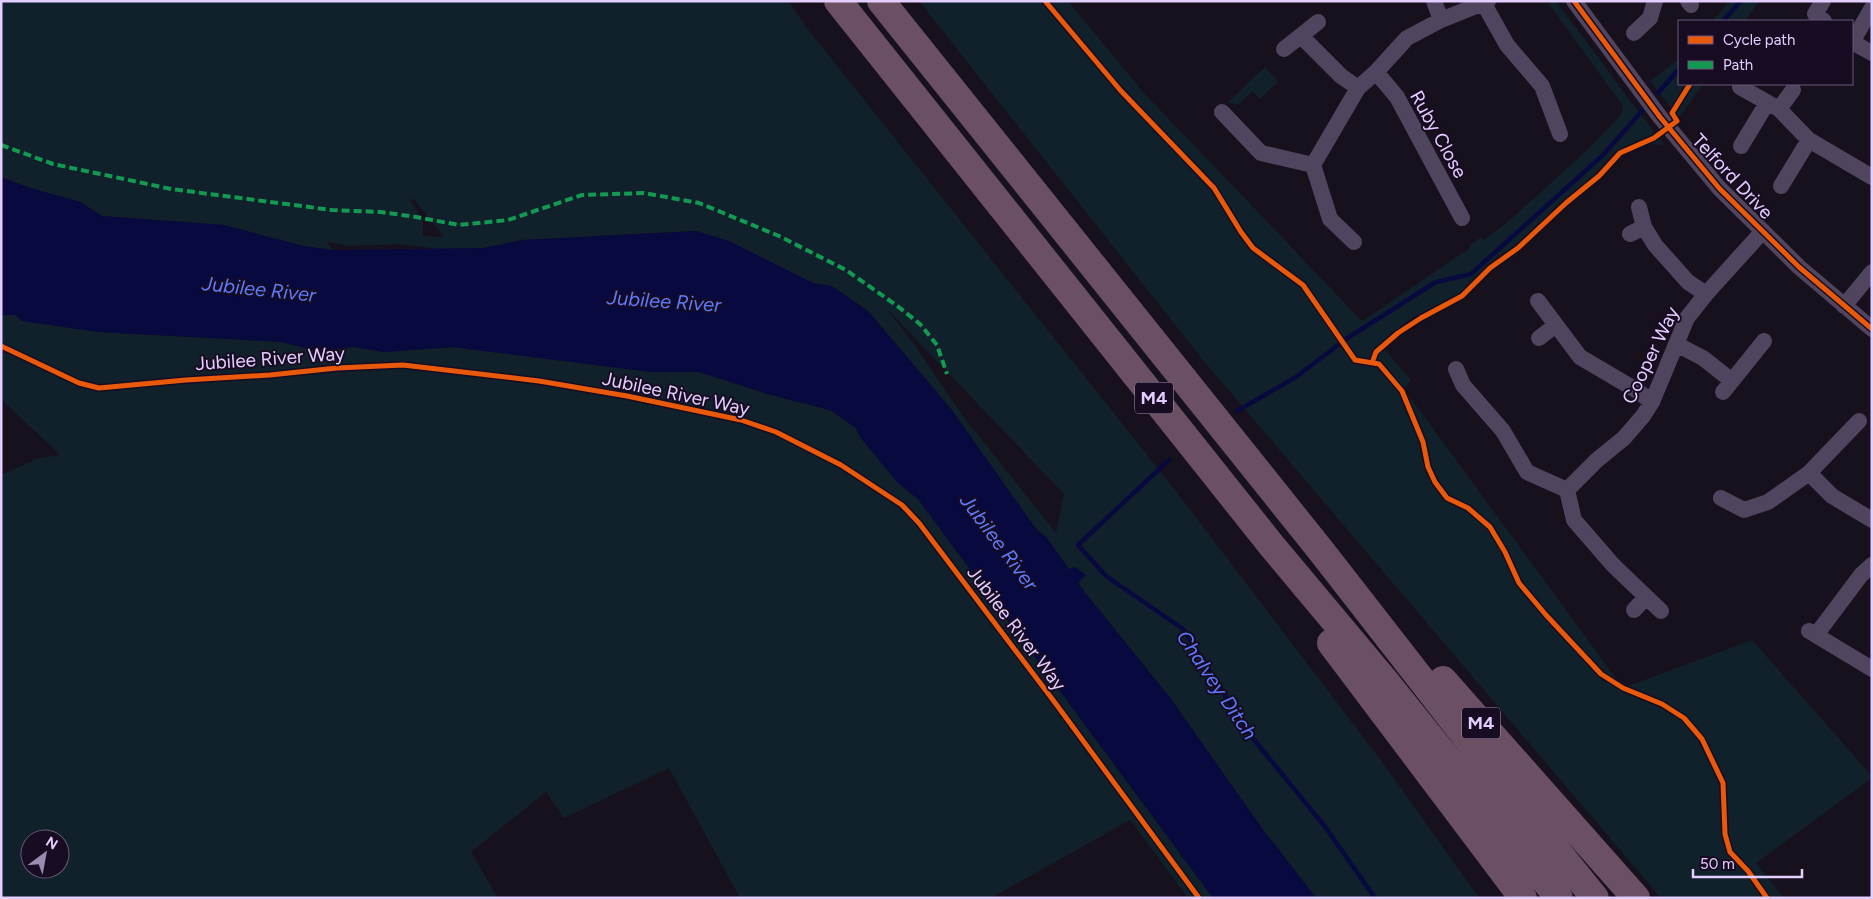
<svg xmlns="http://www.w3.org/2000/svg" width="1873" height="899" viewBox="0 0 1873 899" font-family="Figtree,sans-serif">
  <style>
    .green { fill: #10212b; fill-rule: evenodd }
    .water { fill: #08093e }
    .lines { fill: none; stroke-linecap: round; stroke-linejoin: round }
    .stream { stroke: #08093e; stroke-width: 4.5 }
    .street { stroke: #4f455e; stroke-width: 16 }
    .highway { stroke: #6b4f62; stroke-width: 28 }
    .quiet { stroke: #139951; stroke-width: 4; stroke-dasharray: 8 4; stroke-linecap: butt }
    .cycleway-casing { stroke: #170c22; stroke-width: 8 }
    .cycleway { stroke: #e8590c; stroke-width: 5 }
    .labels { text-anchor: middle; stroke-width: 4; stroke-linejoin: round; paint-order: stroke }
    .shield { fill: #170c22; stroke: #a693bd; stroke-width: 1 }
    .shield-label { font-size: 18px; font-weight: bold; fill: #e4cdff }
    .street-label { font-size: 19px; fill: #e4cdff; stroke: #170c22 }
    .water-label { font-size: 20px; font-style: italic; fill: #5b7bff; stroke: #170c22 }
  </style>
  <rect width="100%" height="100%" fill="#17111d"/>
  <path class="green" d="M 1,1 L 788,1 L 807,28 L 1179,495 L 1389,771 L 1479,898 L 1316,898 L 1261,827 L 1171,699 L 1087,595 L 1078,582 L 1085,575 L 1069,570 L 1046,537 L 1036,529 L 951,409 L 868,311 L 832,286 L 813,283 L 729,241 L 696,231 L 522,240 L 484,248 L 439,249 L 400,244 L 349,246 L 327,242 L 333,250 L 303,246 L 224,225 L 102,216 L 80,202 L 30,188 L 1,177 ZM 414,199 L 443,236 L 443,237 L 423,236 L 423,220 L 410,200 ZM 885,307 L 1064,494 L 1056,533 L 963,416 L 914,344 Z
    M 919,1 L 1068,1 L 1144,93 L 1362,321 L 1470,248 L 1469,246 L 1481,237 L 1484,240 L 1510,220 L 1586,151 L 1620,116 L 1623,106 L 1549,4 L 1555,1 C 1593,48 1626,98 1665,145 L 1652,144 L 1625,148 L 1609,159 L 1595,174 L 1521,241 L 1487,265 L 1458,295 L 1413,317 L 1380,344 L 1411,380 L 1404,389 L 1623,688 L 1752,640 L 1872,776 L 1872,778 L 1756,863 L 1784,898 L 1661,898 L 1203,360 Z
    M 1730,1 L 1759,1 L 1745,21 L 1712,21 Z
    M 1679,59 L 1679,84 L 1703,84 L 1679,118 L 1650,81 Z
    M 1265,67 L 1278,82 L 1260,99 L 1253,91 L 1239,104 L 1227,103 Z
    M 1,315 L 16,315 L 22,321 L 99,332 L 282,342 L 317,351 L 353,347 L 384,352 L 452,347 L 651,372 L 699,372 L 771,395 L 830,410 L 856,428 L 860,437 L 898,483 L 918,499 L 1213,898 L 1188,898 L 1130,820 L 991,898 L 740,898 L 669,768 L 564,818 L 546,792 L 471,852 L 498,898 L 1,898 L 1,475 L 39,458 L 60,455 L 1,399 ZM 30,839 L 60,839 L 60,869 L 30,869 Z"/>
  <path class="water" d="M 1,177 L 30,188 L 80,202 L 102,216 L 224,225 L 303,246 L 333,250 L 484,248 L 522,240 L 696,231 L 729,241 L 813,283 L 832,286 L 868,311 L 951,409 L 1036,529 L 1046,537 L 1069,569 L 1075,567 L 1086,575 L 1078,583 L 1087,595 L 1171,699 L 1261,827 L 1316,898 L 1213,898 L 918,499 L 898,483 L 860,437 L 856,428 L 830,410 L 771,395 L 699,372 L 651,372 L 452,347 L 384,352 L 353,347 L 317,351 L 282,342 L 99,332 L 22,321 L 16,315 L 1,315 Z"/>
  <g class="lines">
    <path class="stream" d="M 1723,21 L 1741,1
      M 1658,93 L 1679,69
      M 1237,411 L 1296,377 L 1346,339 L 1436,282 L 1471,274 L 1603,155 L 1642,111
      M 1169,460 L 1078,545 L 1106,576 L 1183,629 L 1251,736 L 1326,828 L 1375,898"/>
    <path class="street" d="M 1434,1 L 1441,20
      M 1574,1 L 1660,117 L 1719,188 L 1799,267 L 1872,329
      M 1688,1 L 1691,5
      M 1823,1 L 1815,14 L 1824,21
      M 1484,4 L 1507,45 L 1542,86 L 1560,134
      M 1634,33 L 1650,18 L 1655,1
      M 1301,36 L 1341,76 L 1358,88
      M 1852,42 L 1872,8
      M 1852,42 L 1872,53
      M 1284,49 L 1318,22
      M 1376,72 L 1397,97 L 1462,218
      M 1740,87 L 1779,109 L 1809,140 L 1872,177
      M 1779,109 L 1793,90
      M 1222,112 L 1261,153 L 1313,165 L 1330,219 L 1354,242
      M 1741,146 L 1767,103
      M 1313,165 L 1358,88 L 1376,72 L 1407,38 L 1441,20 L 1488,1
      M 1781,186 L 1809,140
      M 1639,207 L 1644,227 L 1655,245 L 1688,282 L 1706,294
      M 1630,234 L 1644,227
      M 1538,301 L 1580,357 L 1636,390 L 1652,402
      M 1844,306 L 1872,272
      M 1539,338 L 1556,325
      M 1676,344 L 1703,358 L 1732,381
      M 1456,369 L 1463,385 L 1503,431 L 1527,472 L 1567,490
      M 1723,392 L 1764,341
      M 1809,473 L 1832,496 L 1872,520
      M 1721,498 L 1744,510 L 1768,502 L 1809,473 L 1859,421
      M 1634,610 L 1646,597
      M 1661,611 L 1613,565 L 1574,520 L 1567,490 L 1597,460 L 1624,438 L 1643,416 L 1652,402 L 1687,318 L 1706,294 L 1763,231
      M 1809,631 L 1872,669
      M 1816,635 L 1861,575 L 1872,565"/>
    <path class="highway" d="M 838,1 L 1272,546 L 1385,681 L 1559,898
      M 881,1 L 1322,552 L 1494,773 L 1595,898
      M 1331,643 L 1523,898
      M 1443,680 L 1636,898"/>
    <path class="quiet" d="M 1,145 L 53,164 L 171,189 L 332,210 L 381,212 L 416,217 L 459,225 L 508,220 L 582,195 L 644,193 L 699,203 L 779,236 L 846,270 L 896,305 L 920,324 L 937,345 L 947,374"/>
    <defs>
      <path id="cycleway" d="M 1045,1 L 1121,91 L 1214,188 L 1241,232 L 1253,248 L 1303,285 L 1355,360 L 1379,364 L 1402,391 L 1423,442 L 1428,467 L 1435,482 L 1447,498 L 1468,508 L 1490,527 L 1505,552 L 1519,583 L 1546,615 L 1601,674 L 1623,688 L 1662,704 L 1684,718 L 1702,739 L 1723,783 L 1725,834 L 1730,852 L 1748,871 L 1767,898
        M 1574,1 L 1660,117 L 1719,188 L 1799,267 L 1872,329
        M 1,346 L 79,383 L 99,388 L 186,380 L 270,375 L 337,368 L 403,365 L 539,381 L 627,396 L 741,420 L 776,432 L 841,465 L 902,505 L 919,523 L 1053,700 L 1199,898
        M 1372,363 L 1376,352 L 1398,333 L 1421,318 L 1462,296 L 1490,268 L 1518,248 L 1566,203 L 1599,176 L 1620,153 L 1654,138 L 1677,121 L 1672,113 L 1690,84"/>
    </defs>
    <use href="#cycleway" class="cycleway-casing"/>
    <use href="#cycleway" class="cycleway"/>
  </g>
  <g class="labels">
    <g class="shield">
      <rect x="1135" y="382.5" width="38" height="31" rx="4"/>
      <rect x="1462" y="707.5" width="38" height="31" rx="4"/>
    </g>
    <g class="shield-label">
      <text x="1154" y="404">M4</text>
      <text x="1481" y="729">M4</text>
    </g>
    <g class="street-label">
      <text transform="translate(1439 134) rotate(61)" y="7">Ruby Close</text>
      <text transform="translate(1733 176) rotate(47)" y="7">Telford Drive</text>
      <text transform="translate(1650 355) rotate(-64)" y="7">Cooper Way</text>
      <text transform="translate(270 358) rotate(-4)" y="7">Jubilee River Way</text>
      <text transform="translate(676 393) rotate(12)" y="7">Jubilee River Way</text>
      <text transform="translate(1017 628) rotate(53)" y="7">Jubilee River Way</text>
    </g>
    <g class="water-label">
      <text transform="translate(259 289) rotate(6)" y="7">Jubilee River</text>
      <text transform="translate(664 301) rotate(4)" y="7">Jubilee River</text>
      <text transform="translate(999 542) rotate(53)" y="7">Jubilee River</text>
      <text transform="translate(1217 685) rotate(56)" y="7">Chalvey Ditch</text>
    </g>
  </g>
  <rect width="1873" height="899" fill="none" stroke="#e4cdff" stroke-width="5"/>
  <rect x="1678" y="20" width="175" height="65" fill="#170c22" stroke="#69597a"/>
  <rect x="1688" y="36" width="25" height="8" fill="#e8590c" stroke="#69597a"/>
  <text x="1723" y="45" font-size="15" fill="#e4cdff">Cycle path</text>
  <rect x="1688" y="61" width="25" height="8" fill="#139951" stroke="#69597a"/>
  <text x="1723" y="70" font-size="15" fill="#e4cdff">Path</text>
  <g transform="translate(45 854) rotate(32)"><circle r="24" fill="#170c22" stroke="#69597a"/>
  <path d="M0-4L9 19L0 12L-9 19Z" fill="#9c8bb0"/>
  <text y="-8" font-size="14" font-weight="bold" text-anchor="middle" fill="#e4cdff">N</text>
  </g>
  <path d="M1693 869v8h109v-8" fill="none" stroke="#e4cdff" stroke-width="2.5"/>
  <text x="1700" y="869" font-size="15" fill="#e4cdff" stroke="#170c22" stroke-width="4" paint-order="stroke">50 m</text>
</svg>
